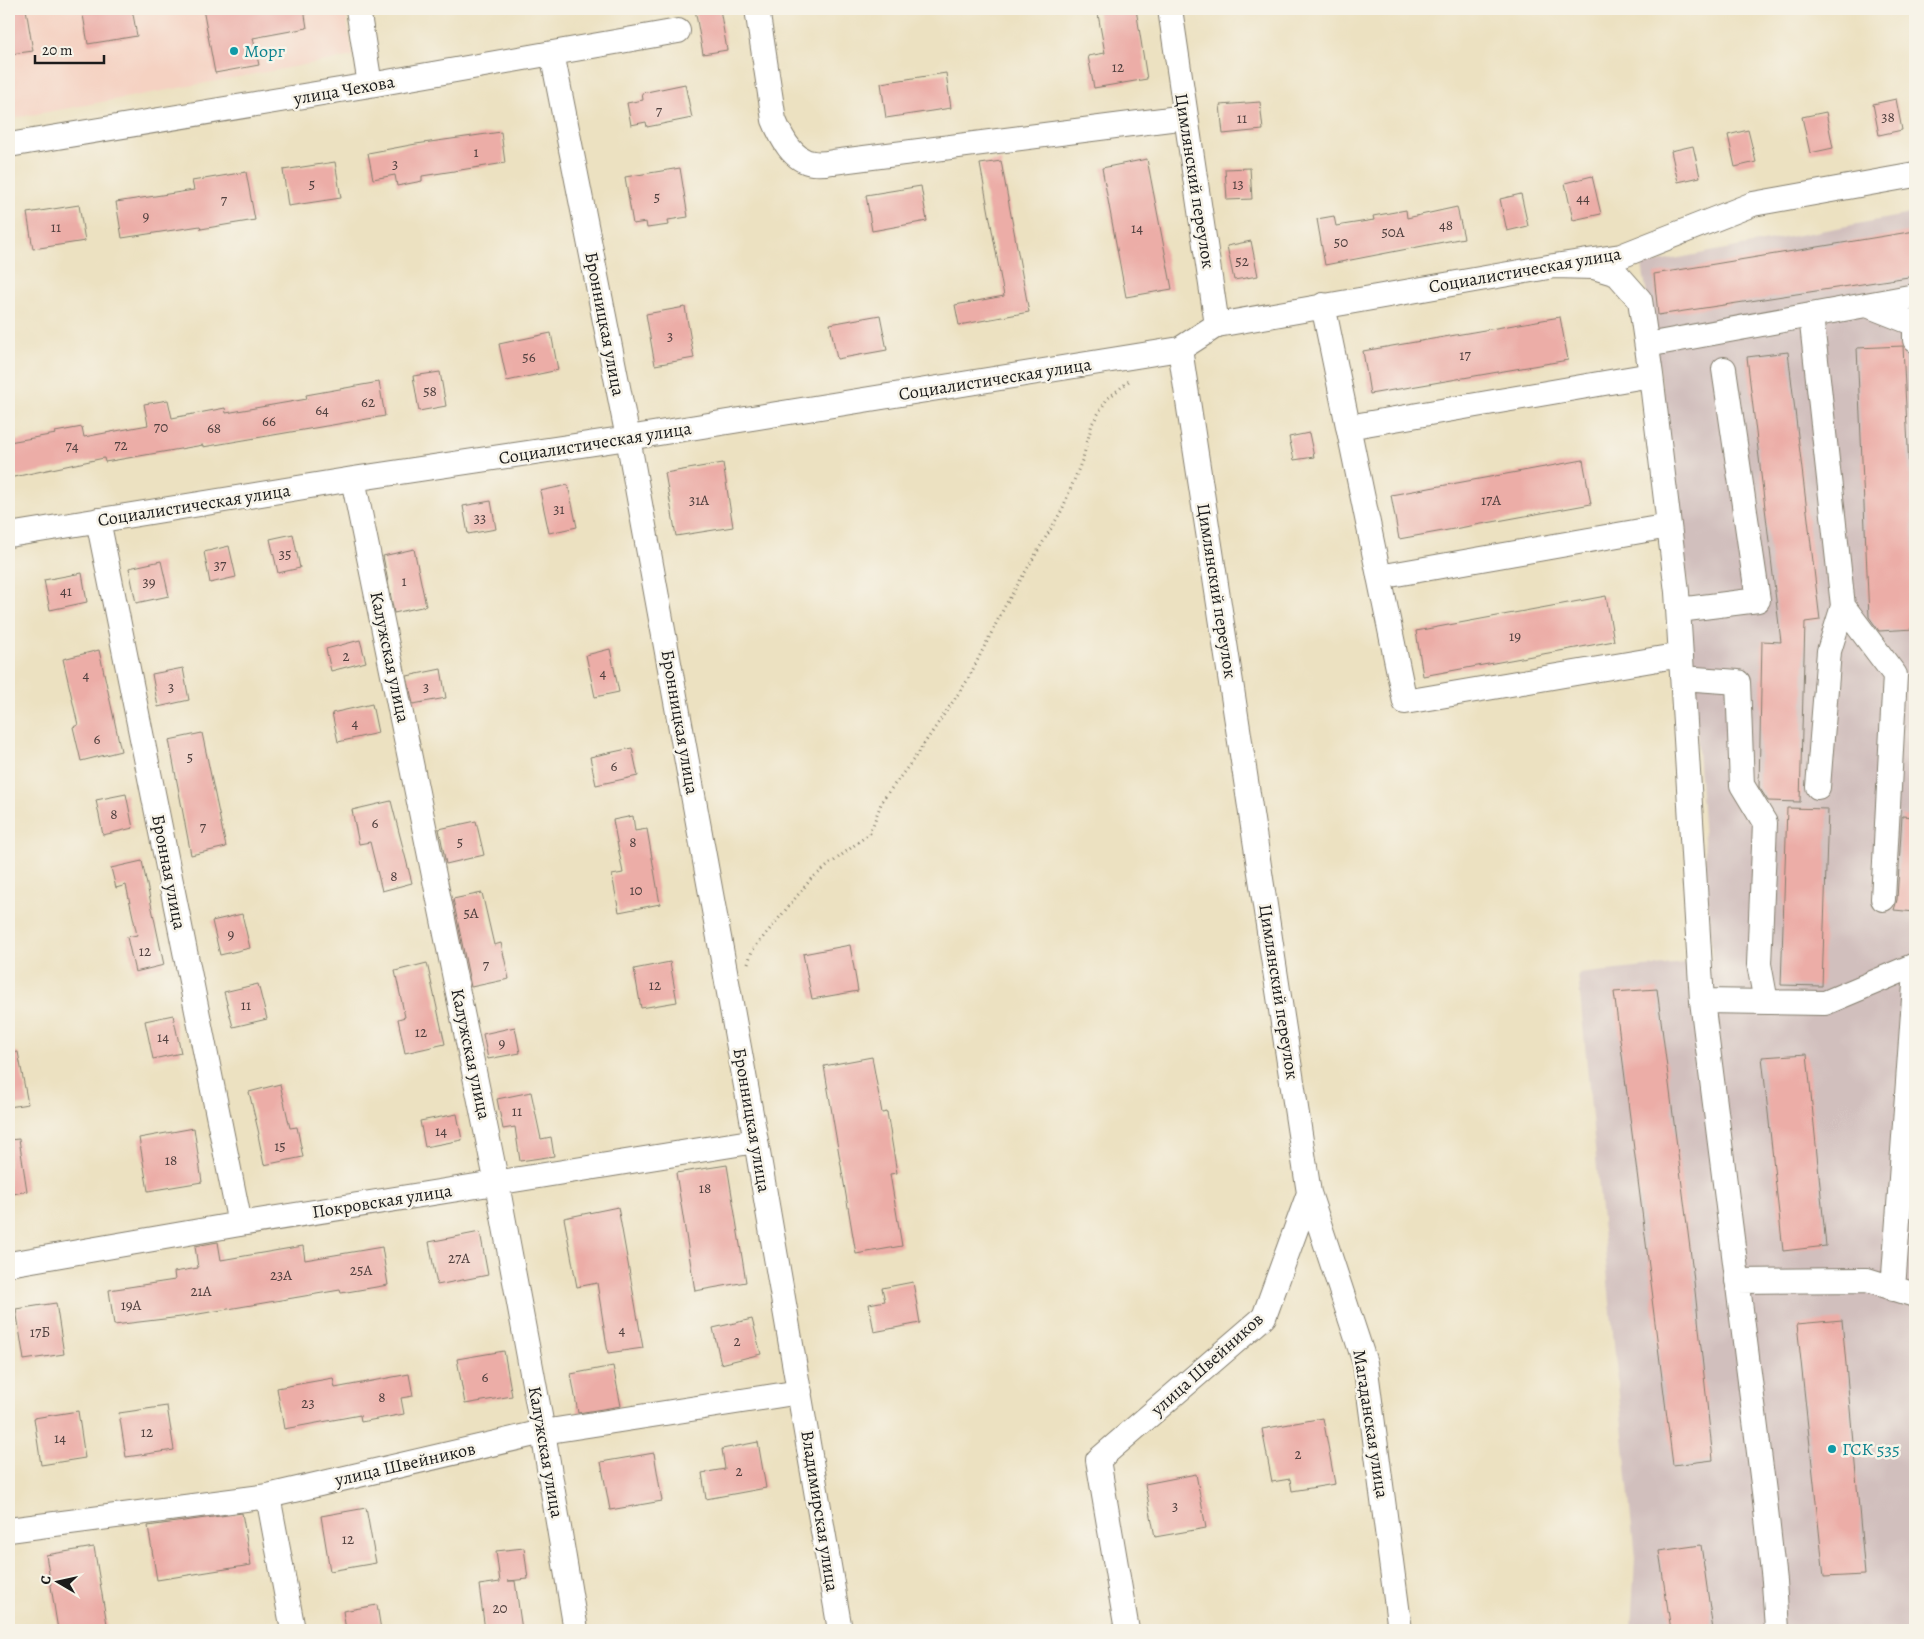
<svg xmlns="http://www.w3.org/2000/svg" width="1924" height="1639" viewBox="0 0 1924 1639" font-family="Alegreya,serif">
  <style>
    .built { fill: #f5d2c2 }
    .industrial { fill: #d1bfbd }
    .building { fill: #ecada7 }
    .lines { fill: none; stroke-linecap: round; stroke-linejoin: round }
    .minor-casing { stroke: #847e6e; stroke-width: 26 }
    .path { stroke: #847e6e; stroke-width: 3; stroke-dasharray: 1 4; stroke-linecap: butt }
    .minor { stroke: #fff; stroke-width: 24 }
    .culture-dot { fill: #0f9aa8; stroke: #f7f3e8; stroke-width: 2 }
    .labels { text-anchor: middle; stroke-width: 5; stroke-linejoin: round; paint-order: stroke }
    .number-label { font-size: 15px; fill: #50403f }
    .culture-label { font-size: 18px; fill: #0d838f; stroke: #f7f3e8; text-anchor: start }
    .street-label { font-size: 18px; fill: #1c1c1c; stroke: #f7f3e8 }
  </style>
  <rect width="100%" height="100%" fill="#f7f3e8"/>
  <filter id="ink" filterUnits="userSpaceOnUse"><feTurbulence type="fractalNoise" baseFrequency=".02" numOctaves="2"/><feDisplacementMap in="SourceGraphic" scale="10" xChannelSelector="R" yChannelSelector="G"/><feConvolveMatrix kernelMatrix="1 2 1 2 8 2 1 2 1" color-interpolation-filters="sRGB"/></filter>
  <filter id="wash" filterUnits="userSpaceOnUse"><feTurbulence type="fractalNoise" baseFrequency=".0096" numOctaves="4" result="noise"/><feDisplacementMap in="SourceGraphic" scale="20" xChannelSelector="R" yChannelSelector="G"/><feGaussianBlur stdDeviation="1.12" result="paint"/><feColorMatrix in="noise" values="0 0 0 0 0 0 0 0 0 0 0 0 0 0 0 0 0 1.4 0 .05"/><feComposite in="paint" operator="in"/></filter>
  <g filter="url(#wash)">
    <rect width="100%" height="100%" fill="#ece1c1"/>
    <path class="built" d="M 9,9 L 345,9 L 353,56 L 9,119 Z"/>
    <path class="industrial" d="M 1915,213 L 1915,1630 L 1631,1630 L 1635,1559 L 1578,974 L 1712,960 L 1687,584 L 1660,374 L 1642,265 Z"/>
    <g id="blocks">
      <path class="building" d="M 9,9 L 26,9 L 33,51 L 11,54 L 9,37 Z
        M 82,9 L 132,9 L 137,36 L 88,44 Z
        M 203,9 L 304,9 L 307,28 L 253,38 L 259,65 L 215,73 Z
        M 695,9 L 720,9 L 727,50 L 703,54 Z
        M 1097,9 L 1136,9 L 1147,79 L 1094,88 L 1088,56 L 1105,53 Z
        M 946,73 L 951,108 L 886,118 L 881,83 Z
        M 685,84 L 692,118 L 647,127 L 646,122 L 631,125 L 627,103 L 643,100 L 642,93 Z
        M 1896,99 L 1902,130 L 1879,135 L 1873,104 Z
        M 1260,102 L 1263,130 L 1223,134 L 1220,105 Z
        M 1826,112 L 1833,148 L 1810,153 L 1802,117 Z
        M 1748,130 L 1756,162 L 1735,167 L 1728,135 Z
        M 501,132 L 505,163 L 422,176 L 422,181 L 397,186 L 395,175 L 373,179 L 368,153 L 416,144 Z
        M 1693,146 L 1700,177 L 1678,182 L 1671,151 Z
        M 1147,159 L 1172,289 L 1126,297 L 1102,168 Z
        M 1001,161 L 1029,312 L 959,325 L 955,305 L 1004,296 L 980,164 Z
        M 335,162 L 341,198 L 288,206 L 283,170 Z
        M 680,168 L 688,217 L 668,220 L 669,225 L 647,228 L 646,222 L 633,224 L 625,177 Z
        M 1250,168 L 1252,199 L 1227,200 L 1225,169 Z
        M 246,172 L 255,220 L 201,229 L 200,226 L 122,238 L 116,202 L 194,190 L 192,181 Z
        M 1592,176 L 1601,214 L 1573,220 L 1565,183 Z
        M 921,186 L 927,221 L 872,231 L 866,195 Z
        M 1521,194 L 1528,226 L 1507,231 L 1500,199 Z
        M 79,205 L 85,241 L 33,249 L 27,213 Z
        M 1457,207 L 1464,238 L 1325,265 L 1317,219 L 1334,216 L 1336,226 L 1374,220 L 1373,216 L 1406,210 L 1407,218 Z
        M 1915,231 L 1915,276 L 1658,315 L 1654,274 Z
        M 1251,241 L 1258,276 L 1234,280 L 1227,246 Z
        M 685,307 L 694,358 L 655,365 L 646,314 Z
        M 880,315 L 887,350 L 837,359 L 830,324 Z
        M 1560,317 L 1568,360 L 1370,394 L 1363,351 Z
        M 551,333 L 558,370 L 507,381 L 499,344 Z
        M 1903,346 L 1915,589 L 1915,629 L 1879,631 L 1869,617 L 1857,348 Z
        M 1788,352 L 1820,620 L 1805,622 L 1800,802 L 1768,801 L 1759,787 L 1762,641 L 1781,642 L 1747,357 Z
        M 440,372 L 446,406 L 419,411 L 413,376 Z
        M 379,382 L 385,416 L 203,447 L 203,445 L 105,462 L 104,458 L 9,478 L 9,442 L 56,434 L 55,432 L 82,427 L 84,437 L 148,425 L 144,404 L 168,400 L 172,418 L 225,408 L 226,413 L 307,399 L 306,395 Z
        M 1309,433 L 1314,457 L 1294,460 L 1289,437 Z
        M 1583,460 L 1591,504 L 1399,539 L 1391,495 Z
        M 723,463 L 733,527 L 676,536 L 665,473 Z
        M 568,485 L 577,527 L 549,533 L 540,491 Z
        M 491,501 L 496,529 L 468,534 L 463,506 Z
        M 293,534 L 300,568 L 278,573 L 270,539 Z
        M 229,546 L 236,577 L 210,583 L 204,552 Z
        M 414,549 L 426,606 L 394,613 L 383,556 Z
        M 161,561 L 169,596 L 136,603 L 129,568 Z
        M 82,573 L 87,602 L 50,610 L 44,580 Z
        M 1606,596 L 1614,641 L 1423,676 L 1416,631 Z
        M 360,640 L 366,662 L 331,671 L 326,649 Z
        M 610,649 L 619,692 L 595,697 L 586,655 Z
        M 99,650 L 121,751 L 81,761 L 73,727 L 78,725 L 63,659 Z
        M 183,668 L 189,700 L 158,707 L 152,674 Z
        M 441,669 L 446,698 L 413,704 L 407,676 Z
        M 372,704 L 378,733 L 338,742 L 332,713 Z
        M 202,733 L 226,847 L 191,855 L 169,740 Z
        M 632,748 L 638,776 L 596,785 L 590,757 Z
        M 126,794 L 133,828 L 103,835 L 96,800 Z
        M 391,801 L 412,883 L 382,891 L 370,842 L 359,844 L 352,810 Z
        M 1787,808 L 1828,809 L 1822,986 L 1781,985 Z
        M 633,816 L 635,831 L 647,829 L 660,904 L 619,912 L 612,875 L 623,873 L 613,820 Z
        M 1902,816 L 1915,817 L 1915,912 L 1894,910 L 1897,900 Z
        M 476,821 L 484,855 L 446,864 L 439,829 Z
        M 142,861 L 164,965 L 135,972 L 127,937 L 137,935 L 126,885 L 116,888 L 111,868 Z
        M 482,893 L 494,945 L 501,943 L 509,979 L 471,987 L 453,899 Z
        M 242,914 L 250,948 L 220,955 L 212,921 Z
        M 850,945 L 858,991 L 812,999 L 803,954 Z
        M 670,962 L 677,1002 L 641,1008 L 634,969 Z
        M 427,963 L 445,1044 L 405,1053 L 398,1019 L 405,1017 L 395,971 Z
        M 258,984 L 267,1019 L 233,1027 L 224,992 Z
        M 1657,989 L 1693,1272 L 1713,1460 L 1673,1465 L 1652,1299 L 1653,1298 L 1614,992 Z
        M 173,1015 L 181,1053 L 153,1059 L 145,1021 Z
        M 515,1027 L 520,1053 L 488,1059 L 483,1034 Z
        M 18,1052 L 28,1104 L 9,1107 L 9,1053 Z
        M 1807,1054 L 1826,1246 L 1783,1251 L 1762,1057 Z
        M 872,1057 L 882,1113 L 887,1112 L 897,1173 L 890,1174 L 902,1246 L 856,1254 L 824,1066 Z
        M 280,1084 L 290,1128 L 297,1127 L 303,1157 L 264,1165 L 258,1135 L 259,1134 L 249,1092 Z
        M 531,1092 L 541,1139 L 551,1137 L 554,1156 L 520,1161 L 515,1127 L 503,1129 L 497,1099 Z
        M 457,1114 L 462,1140 L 425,1147 L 420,1121 Z
        M 194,1128 L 202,1182 L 148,1191 L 139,1138 Z
        M 19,1139 L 27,1191 L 9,1195 L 9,1140 Z
        M 727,1165 L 746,1282 L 695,1291 L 676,1173 Z
        M 618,1207 L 643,1348 L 608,1353 L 597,1283 L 577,1287 L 564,1218 Z
        M 480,1232 L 488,1275 L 437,1285 L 429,1242 Z
        M 218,1242 L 221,1260 L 303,1246 L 305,1260 L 382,1247 L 388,1285 L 341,1293 L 340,1290 L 181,1317 L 114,1325 L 109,1290 L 175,1280 L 174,1272 L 198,1268 L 195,1246 Z
        M 913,1282 L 920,1323 L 874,1332 L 869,1304 L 885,1301 L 882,1288 Z
        M 56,1303 L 64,1354 L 24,1360 L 16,1309 Z
        M 752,1319 L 761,1354 L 721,1364 L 713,1328 Z
        M 1842,1320 L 1865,1575 L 1824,1577 L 1797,1324 Z
        M 504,1351 L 512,1396 L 465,1404 L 457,1359 Z
        M 613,1366 L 621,1406 L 578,1413 L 571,1374 Z
        M 409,1374 L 413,1396 L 401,1398 L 404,1414 L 361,1422 L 360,1415 L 284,1429 L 277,1388 L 333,1378 L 335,1388 Z
        M 167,1406 L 174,1450 L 126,1457 L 119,1413 Z
        M 78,1411 L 85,1458 L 41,1465 L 34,1418 Z
        M 1323,1418 L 1335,1484 L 1292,1491 L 1290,1479 L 1272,1482 L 1262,1429 Z
        M 758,1442 L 766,1488 L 706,1499 L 702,1473 L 725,1469 L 722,1449 Z
        M 654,1453 L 662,1501 L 610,1510 L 601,1462 Z
        M 1196,1474 L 1206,1528 L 1155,1537 L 1145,1484 Z
        M 366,1508 L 376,1563 L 330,1571 L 321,1516 Z
        M 242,1513 L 251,1565 L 157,1580 L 148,1526 Z
        M 1701,1545 L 1713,1630 L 1671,1630 L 1659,1551 Z
        M 94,1547 L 108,1630 L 58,1630 L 46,1555 Z
        M 524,1548 L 528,1579 L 508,1581 L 515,1581 L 522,1630 L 485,1630 L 479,1585 L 500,1582 L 496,1551 Z
        M 377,1605 L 381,1630 L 346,1630 L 343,1611 Z"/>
    </g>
  </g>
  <g filter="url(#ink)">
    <use href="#blocks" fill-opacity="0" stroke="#847e6e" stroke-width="1"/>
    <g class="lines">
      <defs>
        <path id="minor" d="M 358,9 L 370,85
          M 757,9 L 774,120 C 781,137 793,161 813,163 C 820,164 827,163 833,162 L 1186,117
          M 1170,9 L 1217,325 L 1180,349 L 1309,1193 L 1365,1363 L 1400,1630
          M 552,53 L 628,438 L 756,1141 L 840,1630
          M 9,145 L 370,85 L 678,31
          M 1554,266 L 1594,267 L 1617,274 L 1640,300 L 1651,375 L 1677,592 L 1702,1001 L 1764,1492 L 1774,1581 L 1777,1630
          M 1323,305 L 1405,702 L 1681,655
          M 1867,305 L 1915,324 L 1915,340
          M 1811,315 L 1843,606 L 1829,651 L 1818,787
          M 1217,325 L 1554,266 L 1621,256 L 1753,204 L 1915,175
          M 1647,345 L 1915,296
          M 1348,427 L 1651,375
          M 353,479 L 497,1184 L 543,1432 L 576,1630
          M 98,520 L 240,1224
          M 9,535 L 353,479 L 628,438 L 1180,349
          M 1379,577 L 1669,526
          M 1843,606 L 1895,675 L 1883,899
          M 1679,610 L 1758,600 L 1724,369
          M 1682,678 L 1738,682 L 1742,785 L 1765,823 L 1759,964 L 1766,1002
          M 1702,1001 L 1825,1003 L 1915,965
          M 9,1264 L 240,1224 L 756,1141
          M 1737,1281 L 1867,1280 L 1915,1295
          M 1893,1289 L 1915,985
          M 268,1496 L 293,1630
          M 9,1530 L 268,1496 L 543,1432 L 800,1392
          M 1127,1630 L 1098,1460 L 1264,1317 L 1309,1193"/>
      </defs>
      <use href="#minor" class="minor-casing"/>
      <path class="path" d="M 748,963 L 752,951 L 811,879 L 870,833 L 882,801 L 913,760 L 967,681 L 1005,606 L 1062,510 L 1083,458 L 1092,424 L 1107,399 L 1129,381"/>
      <use href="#minor" class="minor"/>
    </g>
  </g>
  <g class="culture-dot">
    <circle cx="234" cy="51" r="5"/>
    <circle cx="1832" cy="1449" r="5"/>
  </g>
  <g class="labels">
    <g class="number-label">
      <text x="1118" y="72">12</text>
      <text x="659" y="116">7</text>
      <text x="1888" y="122">38</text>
      <text x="1242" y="123">11</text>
      <text x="476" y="157">1</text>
      <text x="395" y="169">3</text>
      <text x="312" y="189">5</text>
      <text x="1238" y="189">13</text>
      <text x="657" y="202">5</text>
      <text x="1583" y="203">44</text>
      <text x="224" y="205">7</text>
      <text x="146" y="221">9</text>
      <text x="1446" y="230">48</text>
      <text x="56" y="232">11</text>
      <text x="1137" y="233">14</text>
      <text x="1393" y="237">50А</text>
      <text x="1341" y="247">50</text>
      <text x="1242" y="266">52</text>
      <text x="670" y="341">3</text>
      <text x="1465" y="360">17</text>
      <text x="529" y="362">56</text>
      <text x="430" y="396">58</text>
      <text x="368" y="407">62</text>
      <text x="322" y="415">64</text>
      <text x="269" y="426">66</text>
      <text x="161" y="432">70</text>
      <text x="214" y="433">68</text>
      <text x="121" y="450">72</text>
      <text x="72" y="451">74</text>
      <text x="699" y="505">31А</text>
      <text x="1491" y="505">17А</text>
      <text x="559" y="514">31</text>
      <text x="480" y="523">33</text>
      <text x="285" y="559">35</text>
      <text x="220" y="570">37</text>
      <text x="404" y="586">1</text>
      <text x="149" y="587">39</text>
      <text x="66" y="596">41</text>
      <text x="1515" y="641">19</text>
      <text x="346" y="661">2</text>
      <text x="603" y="678">4</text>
      <text x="86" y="680">4</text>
      <text x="171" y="692">3</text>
      <text x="426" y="692">3</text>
      <text x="355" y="728">4</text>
      <text x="97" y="744">6</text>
      <text x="190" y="762">5</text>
      <text x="614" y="771">6</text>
      <text x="114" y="819">8</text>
      <text x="375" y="828">6</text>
      <text x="203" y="832">7</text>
      <text x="460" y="847">5</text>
      <text x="633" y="847">8</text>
      <text x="394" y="881">8</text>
      <text x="636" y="895">10</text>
      <text x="471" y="918">5А</text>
      <text x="231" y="939">9</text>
      <text x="145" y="956">12</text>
      <text x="486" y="970">7</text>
      <text x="655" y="990">12</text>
      <text x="246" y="1010">11</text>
      <text x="421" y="1037">12</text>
      <text x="163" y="1042">14</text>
      <text x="502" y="1048">9</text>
      <text x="517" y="1116">11</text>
      <text x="441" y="1136">14</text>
      <text x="280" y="1151">15</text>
      <text x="171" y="1165">18</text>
      <text x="705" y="1193">18</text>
      <text x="459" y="1263">27А</text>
      <text x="361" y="1275">25А</text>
      <text x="281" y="1280">23А</text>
      <text x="201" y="1296">21А</text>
      <text x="131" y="1310">19А</text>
      <text x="622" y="1335">4</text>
      <text x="40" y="1337">17Б</text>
      <text x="737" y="1346">2</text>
      <text x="485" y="1382">6</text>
      <text x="382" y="1402">8</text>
      <text x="308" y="1408">23</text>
      <text x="147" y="1437">12</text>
      <text x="60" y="1443">14</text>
      <text x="1298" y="1459">2</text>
      <text x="739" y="1476">2</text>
      <text x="1175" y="1511">3</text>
      <text x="348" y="1544">12</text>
      <text x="500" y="1613">20</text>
    </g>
    <g class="culture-label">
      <text x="244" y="57">Морг</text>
      <text x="1842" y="1455">ГСК 535</text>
    </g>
    <g class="street-label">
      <text transform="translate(344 90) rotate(-10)" y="6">улица Чехова</text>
      <text transform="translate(1195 181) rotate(81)" y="6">Цимлянский переулок</text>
      <text transform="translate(1525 270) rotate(-10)" y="6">Социалистическая улица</text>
      <text transform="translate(605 324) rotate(79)" y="6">Бронницкая улица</text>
      <text transform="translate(995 379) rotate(-9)" y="6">Социалистическая улица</text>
      <text transform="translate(595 443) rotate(-9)" y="6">Социалистическая улица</text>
      <text transform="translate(194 505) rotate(-9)" y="6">Социалистическая улица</text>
      <text transform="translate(1217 591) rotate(81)" y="6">Цимлянский переулок</text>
      <text transform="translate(390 657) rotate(78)" y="6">Калужская улица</text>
      <text transform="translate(680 722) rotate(80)" y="6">Бронницкая улица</text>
      <text transform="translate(169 872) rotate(79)" y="6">Бронная улица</text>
      <text transform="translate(1279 992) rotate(81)" y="6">Цимлянский переулок</text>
      <text transform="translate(471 1054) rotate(78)" y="6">Калужская улица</text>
      <text transform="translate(752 1120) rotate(80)" y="6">Бронницкая улица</text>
      <text transform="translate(382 1201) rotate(-9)" y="6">Покровская улица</text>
      <text transform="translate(1207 1364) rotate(-42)" y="6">улица Швейников</text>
      <text transform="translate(1371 1424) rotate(81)" y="6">Магаданская улица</text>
      <text transform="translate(546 1452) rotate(80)" y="6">Калужская улица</text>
      <text transform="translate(405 1464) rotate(-13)" y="6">улица Швейников</text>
      <text transform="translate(820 1511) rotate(81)" y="6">Владимирская улица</text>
    </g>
  </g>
  <rect width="1924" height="1639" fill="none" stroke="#f7f3e8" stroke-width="30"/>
  <g transform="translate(58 1582) rotate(279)" stroke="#f7f3e8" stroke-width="4" paint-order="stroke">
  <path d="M0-4L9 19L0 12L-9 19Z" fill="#1c1c1c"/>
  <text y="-8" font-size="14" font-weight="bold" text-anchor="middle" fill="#1c1c1c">С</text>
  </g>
  <path d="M35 55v8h69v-8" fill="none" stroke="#1c1c1c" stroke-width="2.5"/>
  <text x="42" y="55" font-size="15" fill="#1c1c1c" stroke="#f7f3e8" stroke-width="4" paint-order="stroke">20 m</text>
</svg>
